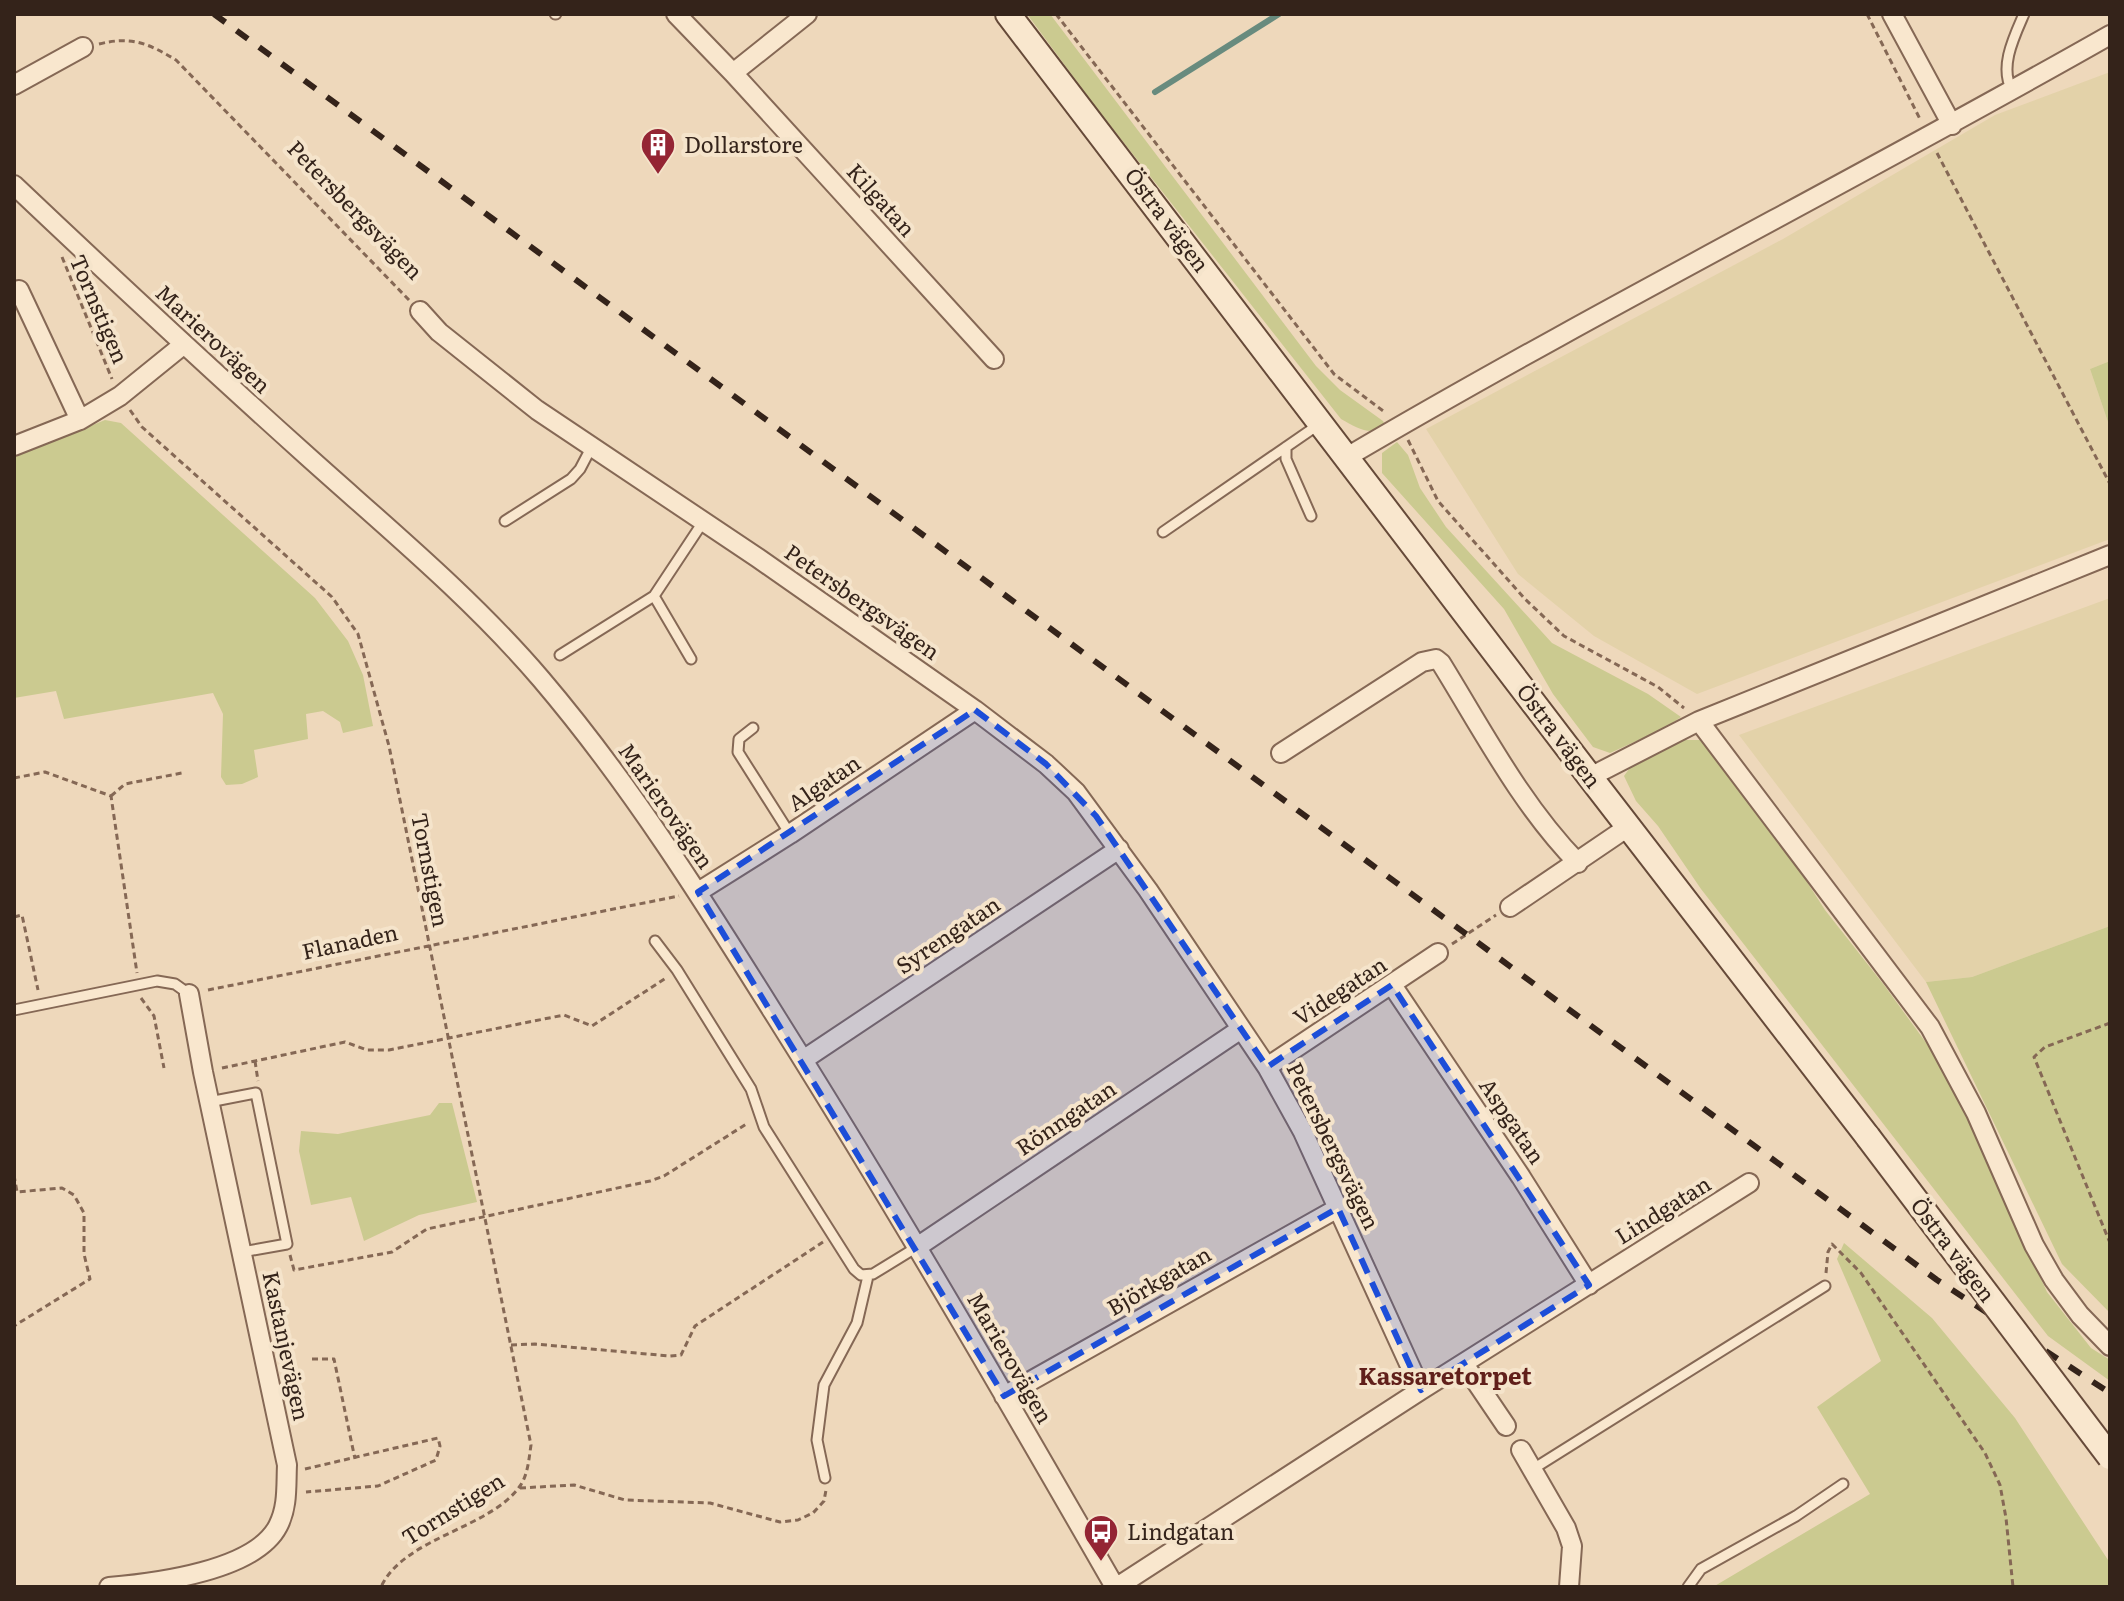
<svg xmlns="http://www.w3.org/2000/svg" width="2124" height="1601" viewBox="0 0 2124 1601" font-family="Literata,serif">
  <style>
    .farmland { fill: #e3d2a9 }
    .green { fill: #cbca90 }
    .lines { fill: none; stroke-linecap: round; stroke-linejoin: round }
    .stream { stroke: #688b7e; stroke-width: 6 }
    .lane-casing { stroke: #856855; stroke-width: 13 }
    .street-casing { stroke: #856855; stroke-width: 22 }
    .secondary-casing { stroke: #664a39; stroke-width: 28 }
    .path { stroke: #856855; stroke-width: 3; stroke-dasharray: 6 4; stroke-linecap: butt }
    .lane { stroke: #f9e7ce; stroke-width: 9 }
    .street { stroke: #f9e7ce; stroke-width: 18 }
    .secondary { stroke: #f9e7ce; stroke-width: 24 }
    .rail { stroke: #34231a; stroke-width: 6; stroke-dasharray: 14 14; stroke-linecap: butt }
    .secondary-bridge-casing { stroke: #664a39; stroke-width: 28; stroke-linecap: butt }
    .secondary-bridge { stroke: #f9e7ce; stroke-width: 24 }
    .marked { fill: #1d4ed8; fill-opacity: 0.2; stroke: #1d4ed8; stroke-width: 6; stroke-dasharray: 16 10; stroke-linejoin: round }
    .labels { text-anchor: middle; stroke-width: 8; stroke-linejoin: round; paint-order: stroke }
    .poi-label { font-size: 22px; fill: #34231a; stroke: #f5e4cb; text-anchor: start }
    .street-label { font-size: 22px; fill: #34231a; stroke: #f5e4cb }
    .neighbourhood-label { font-size: 24px; font-weight: bold; fill: #601f1a; stroke: #f5e4cb }
  </style>
  <rect width="100%" height="100%" fill="#eed8bb"/>
  <path class="farmland" d="M 2110,72 L 2110,361 L 2090,369 L 2110,428 L 2110,539 L 1697,694 L 1594,636 L 1518,574 L 1426,429 L 1783,239 L 1995,115 Z
    M 2110,598 L 2110,926 L 1972,977 L 1926,982 L 1739,735 Z"/>
  <path class="green" d="M 1027,14 L 1050,14 L 1316,366 L 1340,390 L 1383,421 L 1386,427 C 1369,436 1357,428 1341,419 L 1095,106 Z
    M 2110,361 L 2110,428 L 2090,369 Z
    M 105,420 L 121,423 L 315,598 L 348,641 L 363,675 L 373,726 L 343,733 L 340,722 L 323,711 L 306,714 L 308,739 L 254,750 L 258,777 L 242,784 L 226,785 L 221,777 L 223,714 L 213,693 L 64,719 L 56,691 L 14,698 L 14,457 Z
    M 1397,442 L 1408,455 L 1420,488 L 1446,527 L 1552,643 L 1648,694 L 1681,717 L 1665,728 L 1610,753 L 1593,747 L 1553,694 L 1504,609 L 1382,473 L 1382,453 Z
    M 1680,740 L 1701,740 L 1780,840 L 1825,910 L 1884,985 L 1943,1066 L 2047,1292 L 2091,1348 L 2110,1360 L 2110,1381 L 2048,1336 L 1701,889 L 1658,826 L 1636,801 L 1624,776 L 1639,755 Z
    M 2110,926 L 2110,1313 L 2062,1264 L 1926,982 L 1972,977 Z
    M 439,1103 L 452,1103 L 477,1202 L 419,1215 L 364,1241 L 351,1197 L 311,1205 L 299,1151 L 301,1131 L 338,1134 L 430,1115 Z
    M 1844,1243 L 1932,1318 L 2015,1418 L 2110,1563 L 2110,1587 L 1713,1587 L 1870,1494 L 1817,1407 L 1881,1361 L 1837,1259 Z"/>
  <g class="lines">
    <path class="stream" d="M 1155,92 L 1279,14"/>
    <defs>
      <path id="lane" d="M 555,14 L 556,14
        M 2012,90 C 1999,67 2014,37 2024,14
        M 1286,447 L 1286,459 L 1311,516
        M 505,521 L 571,479 L 580,469 L 591,448
        M 1163,532 L 1318,425
        M 654,596 L 691,659
        M 560,655 L 654,596 L 703,522
        M 753,728 L 739,739 L 738,752 L 790,834
        M 655,941 L 677,970 L 751,1089 L 764,1127 L 854,1269 L 861,1275 L 873,1274 L 917,1247
        M 14,1010 L 157,981 L 175,984 L 189,994
        M 209,1102 L 256,1093 L 287,1244 L 242,1252
        M 1533,1469 L 1825,1286
        M 825,1478 L 817,1440 L 824,1385 L 857,1323 L 868,1276
        M 1688,1587 L 1701,1569 L 1796,1516 L 1843,1484"/>
      <path id="street" d="M 676,14 L 733,73 L 994,359
        M 1892,14 L 1952,125
        M 733,73 L 807,14
        M 14,85 L 83,47
        M 14,185 C 110,276 207,366 306,455 C 386,527 471,597 541,679 C 633,787 708,908 783,1028 C 898,1211 1007,1399 1115,1587
        M 19,290 L 80,420
        M 420,311 L 439,332 L 537,410 L 758,558 L 975,710 L 1046,764 L 1076,792 L 1148,890 L 1267,1067 L 1303,1132 L 1421,1390
        M 14,446 L 80,420 L 120,396 L 183,345
        M 1347,457 C 1597,310 1857,179 2110,35
        M 1699,721 L 1930,1027 L 1976,1113 L 2034,1245 L 2054,1280 L 2080,1315 L 2110,1346
        M 1281,753 L 1422,662 L 1436,659 L 1441,663 C 1483,731 1522,806 1578,863
        M 1590,777 L 1699,721 L 2110,555
        M 698,892 L 790,834 L 975,710
        M 1510,907 L 1628,827
        M 1392,985 L 1521,1177 L 1589,1285
        M 803,1060 L 1119,849
        M 1267,1067 L 1438,953
        M 917,1247 L 1241,1029
        M 1464,1364 L 1506,1426
        M 1004,1396 L 1338,1208
        M 1521,1450 L 1566,1528 L 1572,1546 L 1569,1587
        M 109,1587 C 155,1583 255,1571 278,1526 C 288,1507 286,1486 287,1465 L 203,1072 L 189,994
        M 1117,1587 L 1421,1390 L 1749,1183"/>
      <path id="secondary" d="M 1008,14 L 1590,777 L 1868,1137"/>
    </defs>
    <use href="#lane" class="lane-casing"/>
    <use href="#street" class="street-casing"/>
    <use href="#secondary" class="secondary-casing"/>
    <path class="path" d="M 1056,14 L 1334,374 L 1386,413
      M 1867,14 L 1921,121
      M 99,44 C 131,36 148,43 176,60 L 409,300
      M 1937,153 L 2110,484
      M 62,257 L 112,379
      M 130,410 L 142,427 L 332,597 L 358,634 L 389,746 L 531,1445 C 529,1458 528,1475 520,1486 C 490,1529 404,1537 381,1587
      M 1408,440 L 1438,501 L 1525,599 L 1564,636 L 1658,687 L 1684,708
      M 14,778 L 45,772 L 111,796 L 137,973
      M 111,796 L 125,784 L 182,773
      M 14,917 L 22,915 L 38,990
      M 1452,944 L 1496,915
      M 208,990 L 679,896
      M 141,998 L 154,1016 L 164,1068
      M 2110,1023 L 2045,1047 L 2034,1057 L 2110,1243
      M 255,1061 L 258,1081
      M 222,1068 L 345,1042 L 367,1050 L 389,1050 L 564,1015 L 592,1026 L 666,978
      M 14,1175 L 17,1192 L 62,1188 L 74,1195 L 84,1213 L 84,1254 L 90,1279 L 14,1326
      M 290,1255 L 294,1270 L 392,1252 L 427,1229 L 650,1181 L 664,1176 L 748,1123
      M 1826,1273 L 1828,1252 L 1832,1244 L 1861,1273 L 1985,1453 L 2000,1485 L 2006,1518 L 2013,1587
      M 511,1345 L 535,1344 L 670,1356 L 681,1355 L 695,1326 L 823,1242
      M 312,1359 L 334,1359 L 355,1459
      M 305,1469 L 438,1438 L 440,1446 L 436,1460 L 378,1486 L 306,1492
      M 520,1488 L 574,1485 L 625,1500 L 710,1503 L 780,1522 L 798,1520 L 813,1513 L 824,1501 L 826,1490"/>
    <use href="#lane" class="lane"/>
    <use href="#street" class="street"/>
    <use href="#secondary" class="secondary"/>
    <path class="rail" d="M 214,14 L 1937,1280 L 2110,1393"/>
    <defs>
      <path id="secondary-bridge" d="M 1868,1137 L 2110,1457"/>
    </defs>
    <use href="#secondary-bridge" class="secondary-bridge-casing"/>
    <use href="#secondary-bridge" class="secondary-bridge"/>
  </g>
  <path class="marked" d="M 975,710 L 1046,764 L 1096,816 L 1267,1067 L 1392,985 L 1589,1285 L 1421,1390 L 1338,1208 L 1004,1396 L 698,892 Z"/>
  <defs>
    <symbol id="building-pin" viewBox="-11 -11 22 30"><path d="M0 17L-7.5 6A9.5 9.5 0 1 1 7.5 6Z" fill="#942534" stroke="#f5e4cb"/><path d="M-4-6H4V6H1V3H-1V6H-4ZM-2.5-4.3h1.7v1.8h-1.7ZM.8-4.3h1.7v1.8H.8ZM-2.5-1h1.7V.8h-1.7ZM.8-1h1.7V.8H.8Z" fill="#fff"/></symbol>
    <symbol id="bus-pin" viewBox="-11 -11 22 30"><path d="M0 17L-7.5 6A9.5 9.5 0 1 1 7.5 6Z" fill="#942534" stroke="#f5e4cb"/><path d="M-5-6H5V4H4V6H2V4H-2V6H-4V4H-5ZM-3.5-4V0h7V-4ZM-3.5 1.2v1.5H-2V1.2ZM2 1.2v1.5H3.5V1.2Z" fill="#fff"/></symbol>
  </defs>
  <g fill-rule="evenodd">
    <use href="#building-pin" x="638" y="125" width="40" height="54"/>
    <use href="#bus-pin" x="1081" y="1512" width="40" height="54"/>
  </g>
  <g class="labels">
    <g class="poi-label">
      <text x="684" y="153">Dollarstore</text>
      <text x="1127" y="1540">Lindgatan</text>
    </g>
    <g class="street-label">
      <text transform="translate(881 200) rotate(48)" y="8">Kilgatan</text>
      <text transform="translate(355 210) rotate(46)" y="8">Petersbergsvägen</text>
      <text transform="translate(1167 220) rotate(53)" y="8">Östra vägen</text>
      <text transform="translate(99 309) rotate(67)" y="8">Tornstigen</text>
      <text transform="translate(213 339) rotate(43)" y="8">Marierovägen</text>
      <text transform="translate(862 602) rotate(35)" y="8">Petersbergsvägen</text>
      <text transform="translate(1559 736) rotate(53)" y="8">Östra vägen</text>
      <text transform="translate(824 783) rotate(-34)" y="8">Algatan</text>
      <text transform="translate(666 806) rotate(55)" y="8">Marierovägen</text>
      <text transform="translate(430 870) rotate(79)" y="8">Tornstigen</text>
      <text transform="translate(948 935) rotate(-34)" y="8">Syrengatan</text>
      <text transform="translate(350 942) rotate(-12)" y="8">Flanaden</text>
      <text transform="translate(1340 991) rotate(-33)" y="8">Videgatan</text>
      <text transform="translate(1066 1118) rotate(-34)" y="8">Rönngatan</text>
      <text transform="translate(1512 1121) rotate(56)" y="8">Aspgatan</text>
      <text transform="translate(1333 1146) rotate(64)" y="8">Petersbergsvägen</text>
      <text transform="translate(1663 1210) rotate(-32)" y="8">Lindgatan</text>
      <text transform="translate(1953 1250) rotate(53)" y="8">Östra vägen</text>
      <text transform="translate(1159 1281) rotate(-30)" y="8">Björkgatan</text>
      <text transform="translate(286 1346) rotate(78)" y="8">Kastanjevägen</text>
      <text transform="translate(1010 1358) rotate(60)" y="8">Marierovägen</text>
      <text transform="translate(453 1509) rotate(-32)" y="8">Tornstigen</text>
    </g>
    <g class="neighbourhood-label">
      <text x="1445" y="1385">Kassaretorpet</text>
    </g>
  </g>
  <rect width="2124" height="1601" fill="none" stroke="#34231a" stroke-width="32"/>
</svg>
